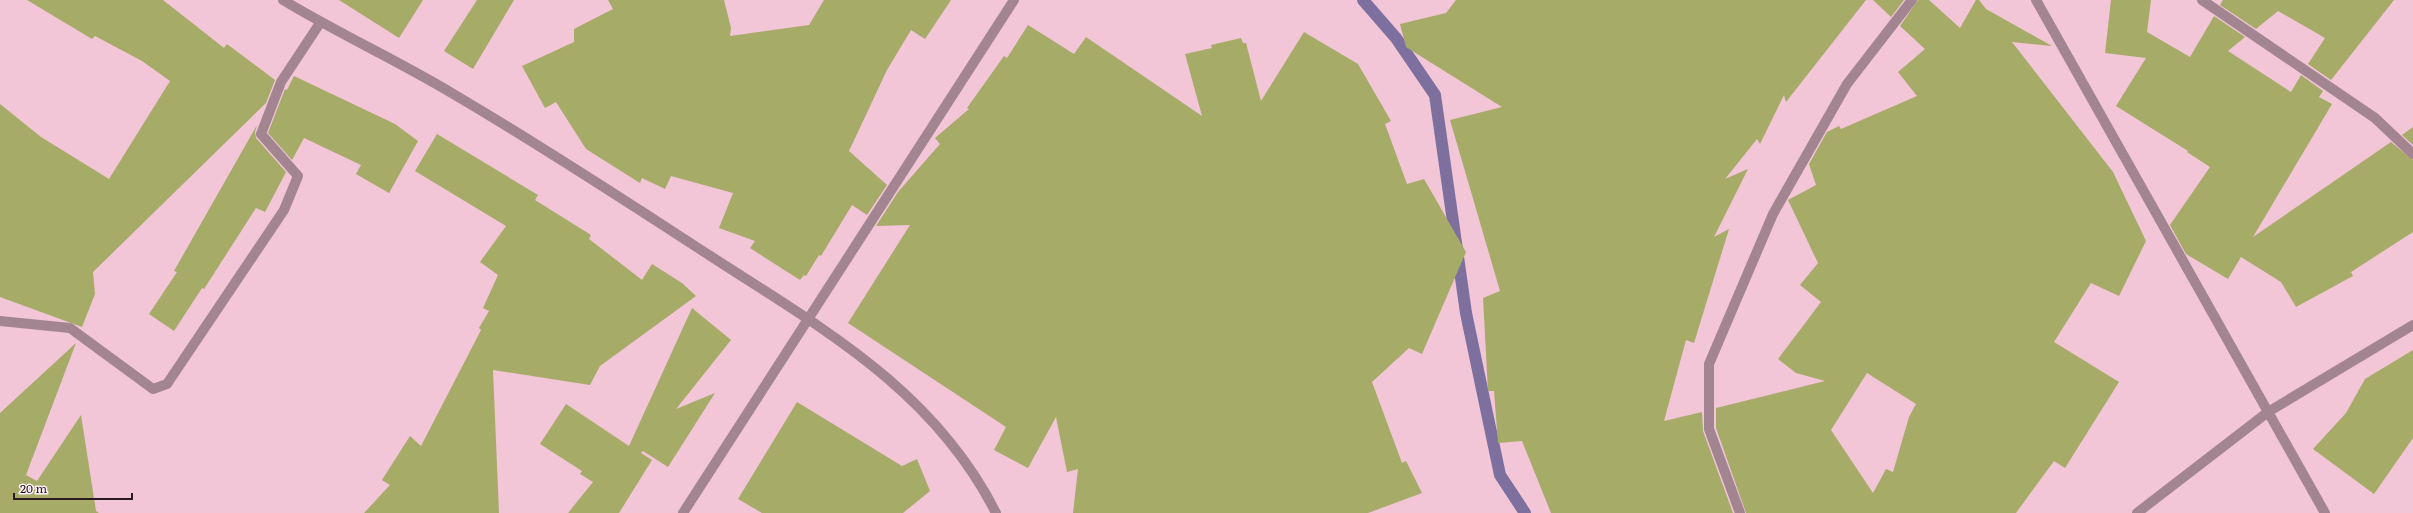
<svg xmlns="http://www.w3.org/2000/svg" width="2413" height="513" viewBox="0 0 2413 513" font-family="Literata,serif">
  <style>
    .lines { fill: none; stroke-linecap: round; stroke-linejoin: round }
    .stream { stroke: #7d709e; stroke-width: 12 }
    .building { fill: #a6ab68; fill-rule: evenodd }
    .street { stroke: #a38591; stroke-width: 10 }
  </style>
  <rect width="100%" height="100%" fill="#f2c5d7"/>
  <g class="lines">
    <path class="stream" d="M 1363,0 L 1396,38 L 1435,95 L 1466,313 L 1500,475 L 1525,513"/>
  </g>
  <path class="building" d="M 27,0 L 163,0 L 224,48 L 227,44 L 275,80 L 266,103 L 93,272 L 95,294 L 82,327 L 0,297 L 0,104 L 41,137 L 109,179 L 170,81 L 142,61 L 95,36 L 92,39 Z
    M 339,0 L 423,0 L 399,38 Z
    M 477,0 L 514,0 L 473,69 L 444,51 Z
    M 608,0 L 724,0 L 731,28 L 730,36 L 809,25 L 824,0 L 951,0 L 925,39 L 911,30 L 887,70 L 849,151 L 887,185 L 867,215 L 852,205 L 821,256 L 819,255 L 806,276 L 804,275 L 800,280 L 750,248 L 755,241 L 719,228 L 733,193 L 671,176 L 665,189 L 642,178 L 640,183 L 586,149 L 556,102 L 545,108 L 522,66 L 574,42 L 574,29 L 613,9 Z
    M 1456,0 L 1866,0 L 1786,102 L 1784,95 L 1760,144 L 1757,139 L 1725,179 L 1748,169 L 1714,237 L 1729,229 L 1694,343 L 1686,340 L 1664,421 L 1702,412 L 1703,431 L 1733,513 L 1551,513 L 1522,441 L 1498,443 L 1494,391 L 1488,391 L 1483,298 L 1500,291 L 1450,120 L 1502,107 L 1406,47 L 1400,24 L 1446,13 Z
    M 1873,0 L 1904,0 L 1891,17 Z
    M 1918,0 L 1929,0 L 1960,28 L 1976,0 L 1979,0 L 1986,9 L 2052,46 L 2012,42 L 2113,172 L 2146,241 L 2119,296 L 2091,283 L 2054,342 L 2119,382 L 2065,468 L 2054,461 L 2016,513 L 1746,513 L 1716,428 L 1716,408 L 1825,381 L 1796,373 L 1778,359 L 1821,302 L 1800,285 L 1818,263 L 1788,200 L 1816,185 L 1809,164 L 1827,132 L 1839,126 L 1841,129 L 1917,96 L 1898,72 L 1925,49 L 1900,26 ZM 1867,373 L 1916,404 L 1909,417 L 1893,472 L 1886,469 L 1873,493 L 1831,430 Z
    M 2111,0 L 2151,0 L 2147,32 L 2190,57 L 2214,16 L 2245,37 L 2228,51 L 2291,92 L 2301,75 L 2323,91 L 2319,97 L 2332,104 L 2253,237 L 2391,142 L 2413,160 L 2413,232 L 2351,272 L 2353,276 L 2296,307 L 2281,282 L 2241,257 L 2228,279 L 2186,254 L 2170,225 L 2210,167 L 2187,152 L 2188,151 L 2116,106 L 2146,58 L 2105,53 Z
    M 2223,0 L 2394,0 L 2331,80 L 2308,64 L 2325,38 L 2278,11 L 2256,29 L 2220,5 Z
    M 1028,25 L 1074,54 L 1086,37 L 1202,116 L 1185,54 L 1212,48 L 1211,45 L 1241,38 L 1243,43 L 1246,43 L 1261,101 L 1304,32 L 1358,64 L 1391,121 L 1385,124 L 1407,184 L 1424,179 L 1466,252 L 1422,354 L 1409,348 L 1372,382 L 1402,463 L 1406,461 L 1422,493 L 1368,513 L 1073,513 L 1078,469 L 1067,472 L 1056,417 L 1028,468 L 994,450 L 1006,427 L 848,323 L 910,225 L 876,226 L 898,192 L 940,144 L 935,138 L 969,109 L 967,108 L 1004,56 L 1007,58 Z
    M 294,76 L 395,124 L 418,141 L 389,193 L 356,174 L 361,165 L 304,138 L 292,160 L 268,133 L 285,89 L 287,90 Z
    M 257,125 L 255,132 L 256,138 L 286,172 L 265,212 L 256,208 L 204,289 L 202,288 L 174,331 L 149,314 L 177,272 L 174,271 Z
    M 2413,127 L 2413,145 L 2402,135 Z
    M 437,134 L 538,195 L 535,200 L 591,235 L 589,239 L 642,280 L 652,264 L 682,283 L 696,296 L 600,366 L 590,385 L 493,370 L 499,513 L 364,513 L 390,485 L 382,480 L 410,436 L 421,446 L 481,330 L 479,328 L 489,311 L 483,308 L 498,275 L 480,262 L 506,226 L 415,171 Z
    M 692,308 L 731,340 L 676,409 L 715,393 L 668,467 L 643,451 L 641,453 L 652,460 L 619,513 L 568,513 L 593,482 L 580,474 L 582,471 L 540,444 L 566,404 L 629,446 Z
    M 76,343 L 26,475 L 37,481 L 81,415 L 96,511 L 99,513 L 0,513 L 0,413 Z
    M 2413,350 L 2413,438 L 2374,494 L 2313,449 L 2346,413 L 2365,379 Z
    M 797,402 L 902,466 L 917,459 L 930,491 L 903,513 L 762,513 L 738,499 Z"/>
  <g class="lines">
    <path class="street" d="M 283,0 C 339,34 399,61 455,95 C 542,146 627,202 712,257 C 823,329 934,390 996,513
      M 2036,0 L 2325,513
      M 2202,0 L 2375,118 L 2413,154
      M 0,321 L 70,328 L 153,389 L 167,384 L 284,210 L 298,176 L 261,134 L 281,82 L 320,23
      M 683,513 L 1014,0
      M 1740,513 L 1709,429 L 1709,364 L 1773,214 L 1847,84 L 1912,0
      M 2137,513 L 2268,412 L 2413,325"/>
  </g>
  <path d="M14 493v6h118v-6" fill="none" stroke="#2a1a21" stroke-width="2"/>
  <text x="20" y="493" font-size="12" fill="#2a1a21" stroke="#fef0f6" stroke-width="3" paint-order="stroke">20 m</text>
</svg>
